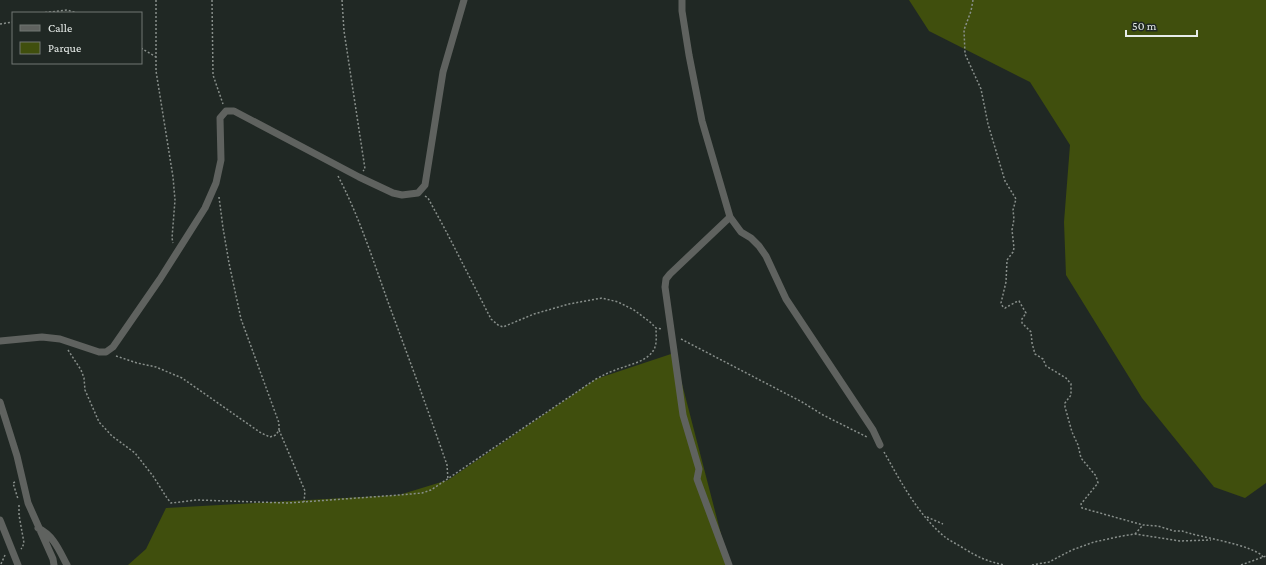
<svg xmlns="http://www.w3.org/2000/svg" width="1266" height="565" viewBox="0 0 1266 565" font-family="'Crimson Pro',serif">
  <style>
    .green { fill: #404f0d }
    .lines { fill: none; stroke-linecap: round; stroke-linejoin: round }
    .path { stroke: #888f8b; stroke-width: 1.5; stroke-dasharray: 2 2; stroke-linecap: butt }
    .street { stroke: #5f625f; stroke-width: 7 }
  </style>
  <rect width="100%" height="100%" fill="#202824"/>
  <path class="green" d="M 909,0 L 1266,0 L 1266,483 L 1245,498 L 1214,487 L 1142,398 L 1066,275 L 1064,222 L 1070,145 L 1030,82 L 929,31 Z
    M 674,353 L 729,565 L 128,565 L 146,549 L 166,508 L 399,495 L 448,480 L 596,379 Z"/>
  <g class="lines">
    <path class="path" d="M 156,0 L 156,71 L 173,177 L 175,200 L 172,238 L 173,243
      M 212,0 L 213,75 L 223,104
      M 342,0 L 344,31 L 365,169 L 363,171
      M 973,0 L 971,11 L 964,30 L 965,54 L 981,89 L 988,124 L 1005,181 L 1016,199 L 1013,210 L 1014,219 L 1012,230 L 1014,248 L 1013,252 L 1007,260 L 1006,282 L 1001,303 L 1003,307 L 1005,308 L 1016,302 L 1019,301 L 1026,313 L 1022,319 L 1022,323 L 1031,332 L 1032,343 L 1035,354 L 1043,359 L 1046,366 L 1066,378 L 1071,384 L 1071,395 L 1065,403 L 1065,407 L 1072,432 L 1078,445 L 1081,458 L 1096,476 L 1098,483 L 1081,504 L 1082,508 L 1143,525 L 1158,526 L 1174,531 L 1182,531 C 1198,537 1255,545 1263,557
      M 41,13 L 67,10 L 77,13
      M 0,24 L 13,22
      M 141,48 L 156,57
      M 338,176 C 359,216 373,260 388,302 C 408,356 428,410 447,465 L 448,480
      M 425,196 L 428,198 L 447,233 L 491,319 L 498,325 L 503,327 L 534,314 L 569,304 L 602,298 L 618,302 L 634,310 L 650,322 L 656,328 L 662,329
      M 681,339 L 802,402 L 823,415 L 867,437
      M 68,350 L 81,370 L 84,378 L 85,390 L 99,422 L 112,436 L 135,453 L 153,476 L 167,498 L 171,503 L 197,500 L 288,503 L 399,495 L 422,493 L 431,490 L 596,379 C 602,376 607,373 613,371 C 626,365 650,362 655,347 C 657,341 656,334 656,328
      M 116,356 L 137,363 L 156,367 L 182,378 L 261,433 L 270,437 L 276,435 L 279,430 L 279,423 L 241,319 L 229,263 L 223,228 L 219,197
      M 279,430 L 305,491 L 304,502
      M 884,452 C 901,482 918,515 945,537 C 950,541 957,544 963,548 C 978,557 988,562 1005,565
      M 15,482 L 13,483 L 18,499
      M 19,505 L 19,515 L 24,543 L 22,548 L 21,549
      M 927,517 L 943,524
      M 1135,534 L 1143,525
      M 1,564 L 5,555
      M 1032,565 L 1049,562 L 1072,550 L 1094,542 L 1122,536 L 1135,534 L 1180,541 L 1211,540
      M 1241,565 L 1266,556"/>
    <path class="street" d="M 682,0 L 682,11 L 689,55 L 702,121 L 730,217 L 741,232 L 751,238 L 759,246 L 766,256 L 786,299 L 873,430 L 880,445
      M 0,341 L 42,337 L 60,339 L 99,352 L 106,352 L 113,347 L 160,279 L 205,208 L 216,183 L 221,160 L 220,118 L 226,111 L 234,111 L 359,177 L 393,193 L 402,195 L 418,193 L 425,185 L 443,72 L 464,0
      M 0,402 L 17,456 L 28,503 L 53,559 L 54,565
      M 0,520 L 18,565
      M 38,528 C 54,536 59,550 67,565
      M 729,565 L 697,479 L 699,469 L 683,415 L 665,287 L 666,279 L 670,274 L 730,217"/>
  </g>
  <rect x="12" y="12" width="130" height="52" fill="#202824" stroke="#707673"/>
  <rect x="20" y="25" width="20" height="6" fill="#5f625f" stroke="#707673"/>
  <text x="48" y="32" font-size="12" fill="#e7ece9">Calle</text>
  <rect x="20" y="42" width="20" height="12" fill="#404f0d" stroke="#707673"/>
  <text x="48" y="52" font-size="12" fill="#e7ece9">Parque</text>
  <path d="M1126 30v6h71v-6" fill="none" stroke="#e7ece9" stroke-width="2"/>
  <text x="1132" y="30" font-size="12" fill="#e7ece9" stroke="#202824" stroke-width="3" paint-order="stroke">50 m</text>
</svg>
